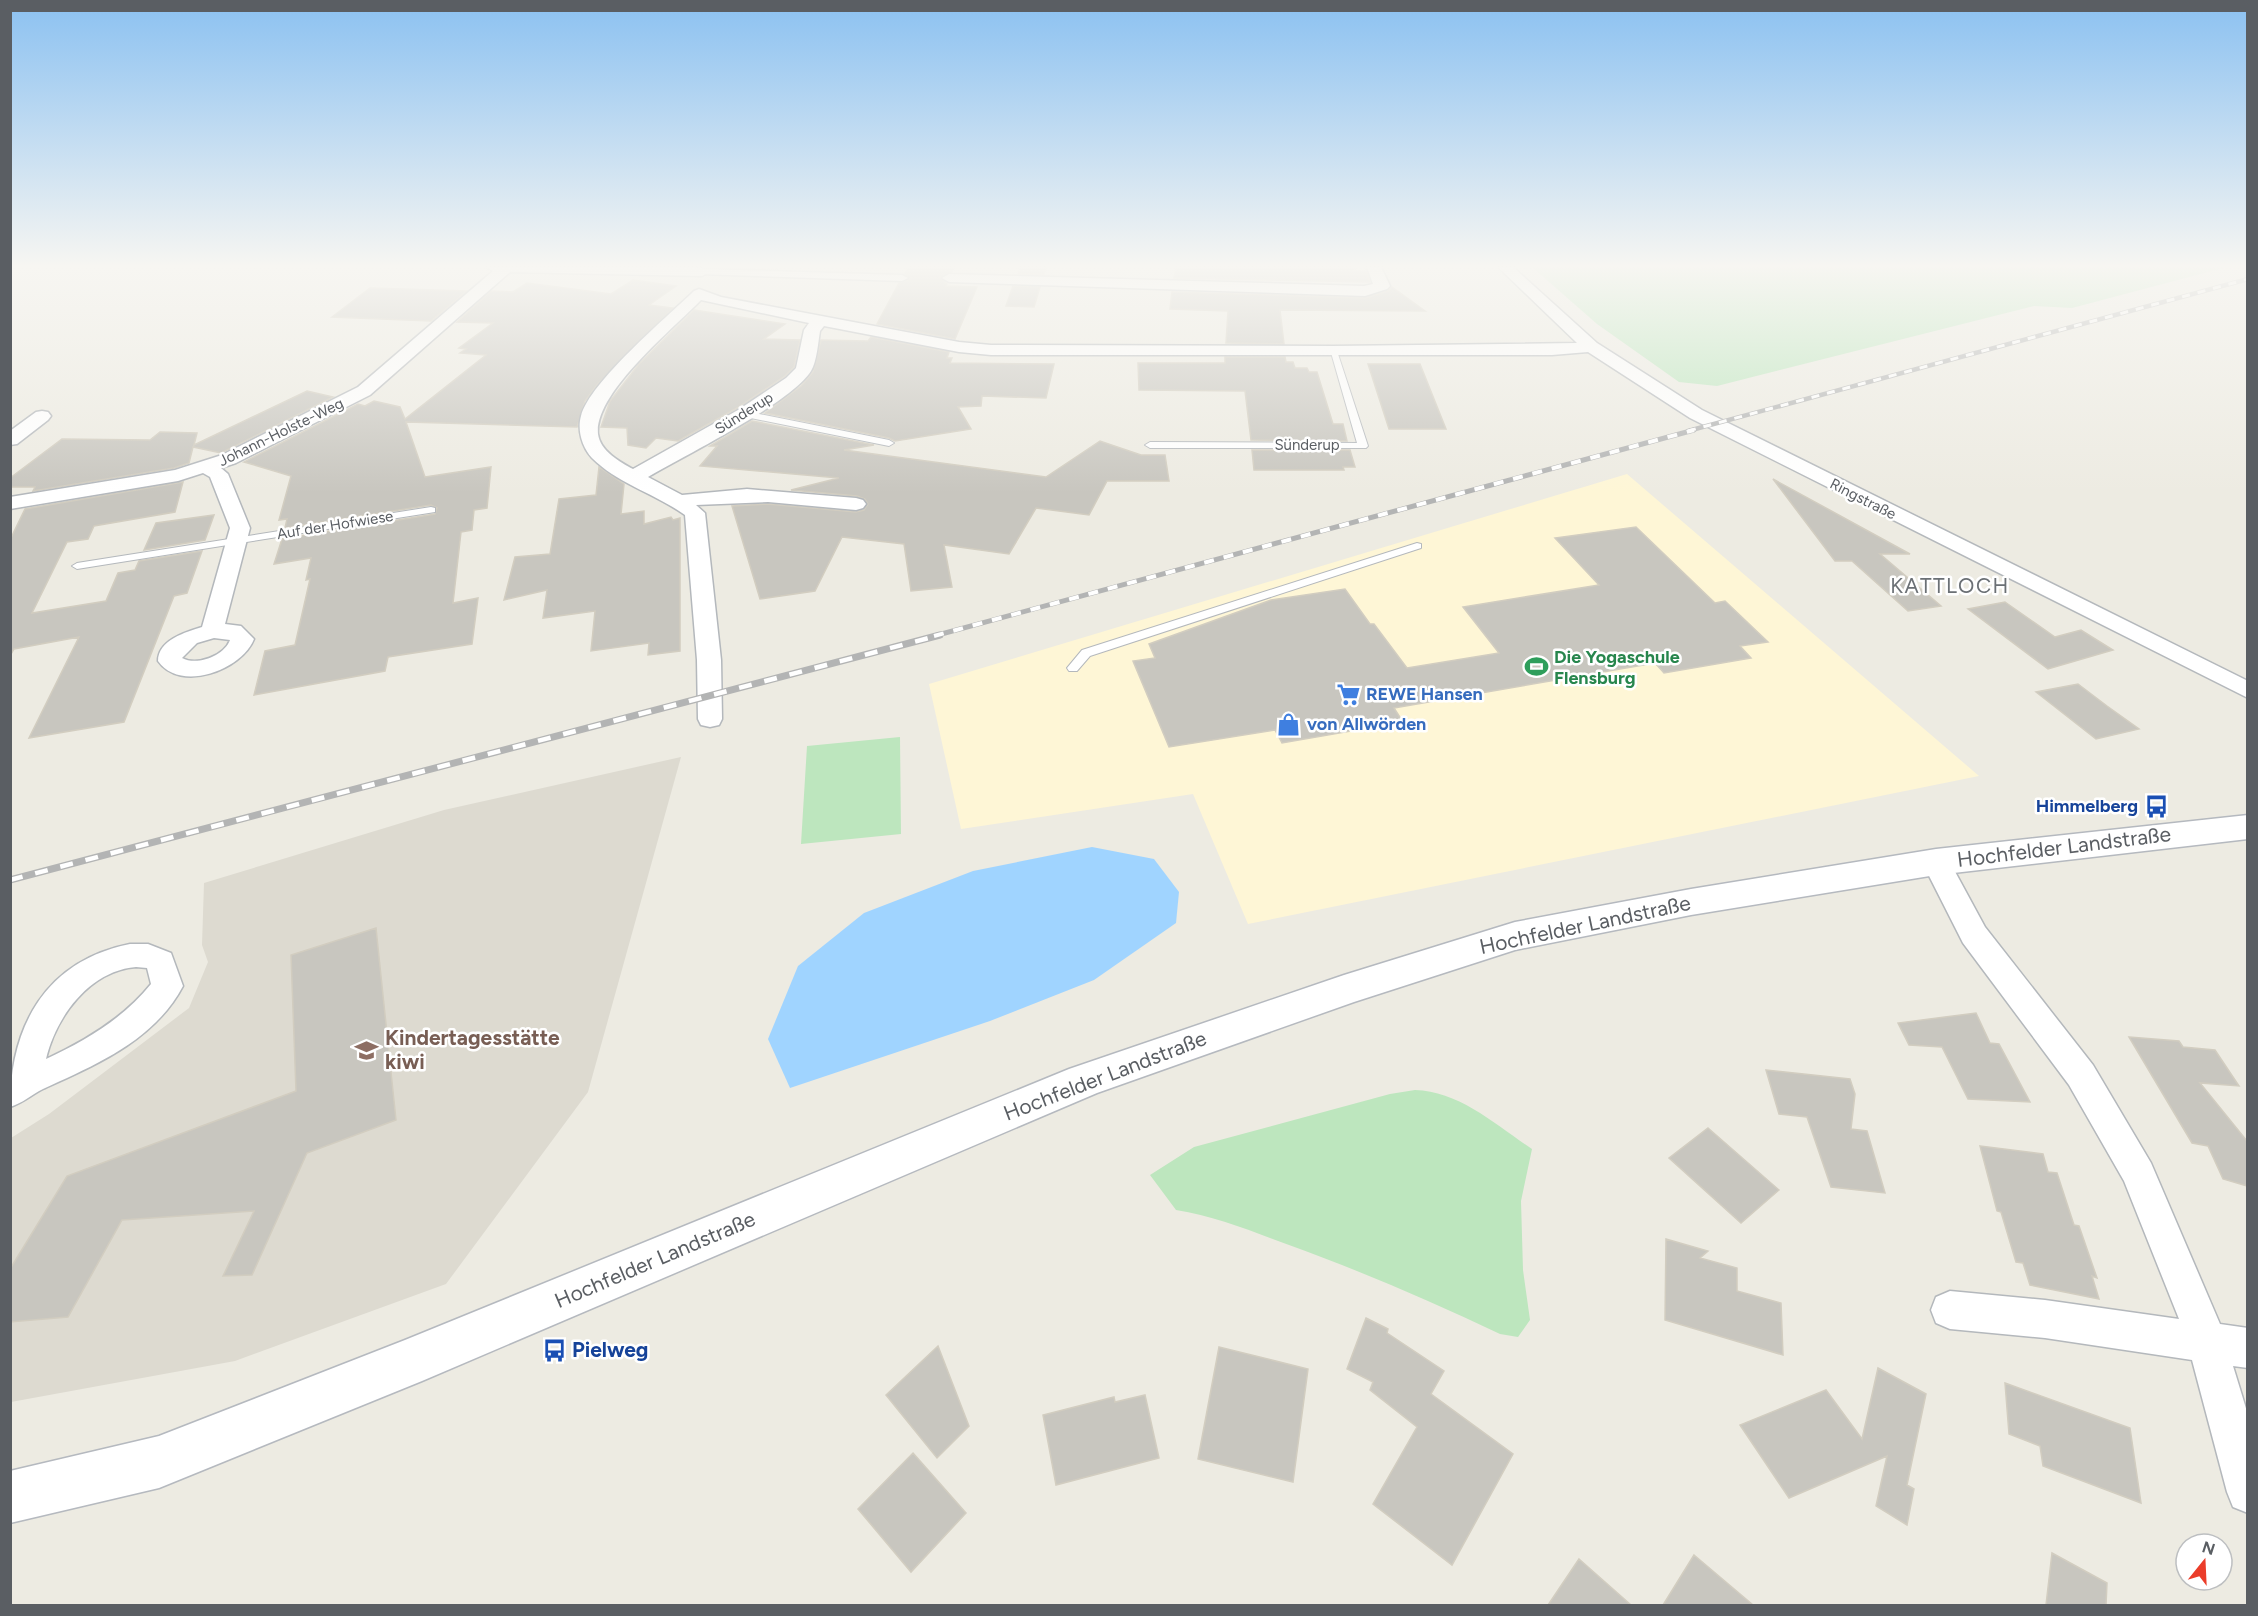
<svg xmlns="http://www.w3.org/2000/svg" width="2258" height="1616" viewBox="0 0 2258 1616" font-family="Figtree,sans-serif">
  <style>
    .commercial { fill: #fef6d6 }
    .education { fill: #dddad0 }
    .green { fill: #bde6be }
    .water { fill: #a0d4ff }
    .building { fill: #c8c6bf; stroke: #d2cdc0; stroke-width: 1.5 }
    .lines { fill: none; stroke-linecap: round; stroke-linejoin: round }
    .service-casing { stroke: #b4b8bc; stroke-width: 2 }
    .pedestrian-casing { stroke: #b4b8bc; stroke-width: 3 }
    .minor-casing { stroke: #b4b8bc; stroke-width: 3 }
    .secondary-casing { stroke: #b5b9bf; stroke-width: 3 }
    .service { fill: #fff; fill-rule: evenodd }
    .pedestrian { fill: #fff; fill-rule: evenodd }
    .minor { fill: #fff; fill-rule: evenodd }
    .secondary { fill: #fff; fill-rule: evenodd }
    .rail-far2-casing { stroke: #b3b4b4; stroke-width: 4.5 }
    .rail-far1-casing { stroke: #b3b4b4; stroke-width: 5 }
    .rail-casing { stroke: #b3b4b4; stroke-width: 7 }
    .rail-far2 { stroke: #fff; stroke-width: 3; stroke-dasharray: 8; stroke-linecap: butt }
    .rail-far1 { stroke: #fff; stroke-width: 4; stroke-dasharray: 10; stroke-linecap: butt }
    .rail { stroke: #fff; stroke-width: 4.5; stroke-dasharray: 13; stroke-linecap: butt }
    .labels { text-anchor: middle; stroke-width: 5; stroke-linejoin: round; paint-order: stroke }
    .far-street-label { font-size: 15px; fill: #5a5e63; stroke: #fff }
    .leisure-label { font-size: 18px; font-weight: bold; fill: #27864d; stroke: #fff; text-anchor: start }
    .shop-label { font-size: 18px; font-weight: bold; fill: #366cbe; stroke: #fff; text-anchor: start }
    .transit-label { font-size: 18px; font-weight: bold; fill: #164399; stroke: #fff; text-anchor: end }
    .quarter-label { font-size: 21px; letter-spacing: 1.5px; fill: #6b7075; stroke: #fff }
    .near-street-label { font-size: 21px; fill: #5a5e63; stroke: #fff }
    .near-education-label { font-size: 21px; font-weight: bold; fill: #785e54; stroke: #fff; text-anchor: start }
    .near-transit-label { font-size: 21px; font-weight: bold; fill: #164399; stroke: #fff; text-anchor: start }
  </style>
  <rect width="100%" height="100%" fill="#edebe2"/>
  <path class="commercial" d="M 1627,474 L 1979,776 L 1248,924 L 1193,794 L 961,829 L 929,684 Z"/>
  <path class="education" d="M 681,757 L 588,1092 L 446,1284 L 235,1361 L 11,1402 L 11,1138 L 49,1114 L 189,1008 L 208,962 L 202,945 L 204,883 L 444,810 Z"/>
  <path class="green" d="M 1532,267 L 2227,267 L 2072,308 L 2034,306 L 1717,386 L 1679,382 L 1597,324 Z
    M 900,737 L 901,834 L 801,844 L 807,746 Z
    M 1415,1090 C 1459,1091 1496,1125 1532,1149 L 1521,1201 L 1523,1270 L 1530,1320 L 1518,1337 L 1500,1334 C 1430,1301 1361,1271 1289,1245 C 1251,1231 1215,1216 1176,1210 L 1150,1175 L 1194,1147 L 1390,1094 Z"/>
  <path class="water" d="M 1092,847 L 1154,859 L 1179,892 L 1176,923 L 1094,980 L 990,1021 L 790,1088 L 768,1039 L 798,966 L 864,913 L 973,871 Z"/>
  <path class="building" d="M 908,267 L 955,267 L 952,272 L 940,277 L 947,284 L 946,286 L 977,287 L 955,339 L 877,324 L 899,283 L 910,279 L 904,274 Z
    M 1020,267 L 1047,267 L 1044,274 L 1018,274 Z
    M 1176,267 L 1353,267 L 1356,271 L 1366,270 L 1370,282 L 1174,278 Z
    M 633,280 L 676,286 L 649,305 L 673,308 L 597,385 L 585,401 L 577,427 L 406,422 L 425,477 L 491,467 L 487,508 L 474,510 L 472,530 L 461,532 L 453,603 L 478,598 L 472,644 L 388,657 L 385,671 L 254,695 L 265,651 L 295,645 L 310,579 L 306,580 L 311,558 L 274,564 L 282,539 L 435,514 L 437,508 L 431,505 L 285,528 L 287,519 L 279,520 L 291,476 L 244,462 L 358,404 L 365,406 L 374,401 L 400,407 L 405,419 L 486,355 L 460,353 L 466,349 L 459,348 L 493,323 L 457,322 L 491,291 L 513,292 L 527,283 L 611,294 Z
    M 1013,286 L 1040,287 L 1034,307 L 1006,306 Z
    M 1392,287 L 1425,311 L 1280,310 L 1284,344 L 1226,343 L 1228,311 L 1170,309 L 1172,292 L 1365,298 L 1388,291 Z
    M 370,288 L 467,291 L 431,321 L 332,317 Z
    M 694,310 L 785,324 L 764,339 L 800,340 L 794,367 L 785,376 L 737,408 L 678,441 L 656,438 L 646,448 L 628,445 L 627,428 L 601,427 L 610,401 L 639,364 Z
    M 871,337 L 949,352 L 947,358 L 952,358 L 950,363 L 1054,364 L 1046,398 L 982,396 L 981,406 L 958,407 L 971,429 L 895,441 L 889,438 L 765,413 L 801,386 L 813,372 L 821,340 L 868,341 Z
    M 1225,357 L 1285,357 L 1286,362 L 1293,362 L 1295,368 L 1307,368 L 1309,372 L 1317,372 L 1333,424 L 1343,424 L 1347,441 L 1251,440 L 1245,391 L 1139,390 L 1138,363 L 1225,363 Z
    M 1368,364 L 1420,364 L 1446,429 L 1389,429 Z
    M 307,391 L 333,397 L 221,453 L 193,447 L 189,463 L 174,468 L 33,491 L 35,487 L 10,487 L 10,478 L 62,439 L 150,440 L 160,432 L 197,433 L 194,445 Z
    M 752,421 L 874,445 L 844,450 L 1046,477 L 1100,441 L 1141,455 L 1165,455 L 1169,481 L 1107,481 L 1089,515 L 1036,508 L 1009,554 L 944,545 L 952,587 L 911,591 L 904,544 L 842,537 L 815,591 L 760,599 L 732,506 L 768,504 L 856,512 L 864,510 L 868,504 L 865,499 L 857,496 L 791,490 L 839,478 L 700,466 L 717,446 L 710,446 Z
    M 1252,450 L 1350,450 L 1355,467 L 1343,467 L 1344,470 L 1254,470 Z
    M 599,467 L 624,484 L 621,514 L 644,511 L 644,524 L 671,517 L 673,520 L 680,518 L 680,651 L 648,655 L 649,643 L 591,651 L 595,611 L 543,618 L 547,590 L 504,600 L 515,557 L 550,554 L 559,499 L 596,495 Z
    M 1773,479 L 1910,554 L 1880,554 L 1941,606 L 1908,611 L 1852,561 L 1835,561 Z
    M 183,482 L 175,512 L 94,526 L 88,539 L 67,542 L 32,613 L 106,601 L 118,573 L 135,570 L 139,561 L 202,551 L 187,593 L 174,596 L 124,722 L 29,738 L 79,637 L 14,649 L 10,656 L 10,540 L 25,509 Z
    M 214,515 L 205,540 L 144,550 L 156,523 Z
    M 1636,527 L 1715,603 L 1725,601 L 1768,642 L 1740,646 L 1751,658 L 1664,673 L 1655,663 L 1394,708 L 1403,722 L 1282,743 L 1275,730 L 1169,747 L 1133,661 L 1155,658 L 1149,644 L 1271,600 L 1345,589 L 1370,624 L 1374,624 L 1407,668 L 1499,653 L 1463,607 L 1599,585 L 1555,538 Z
    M 2005,602 L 2055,637 L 2081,630 L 2113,650 L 2048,669 L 1968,609 Z
    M 2078,684 L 2107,706 L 2139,729 L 2096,739 L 2036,692 Z
    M 376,928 L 396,1120 L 307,1153 L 252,1275 L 223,1276 L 254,1211 L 122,1220 L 68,1317 L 10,1322 L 10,1269 L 67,1176 L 296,1091 L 291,955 Z
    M 1976,1013 L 1990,1043 L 1999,1044 L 2030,1102 L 1968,1099 L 1942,1047 L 1909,1045 L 1898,1023 Z
    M 2129,1037 L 2179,1041 L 2183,1047 L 2215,1050 L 2239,1086 L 2200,1083 L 2247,1141 L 2247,1186 L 2223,1179 L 2208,1146 L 2192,1143 Z
    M 1766,1070 L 1850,1079 L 1855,1094 L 1851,1129 L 1867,1131 L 1885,1193 L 1831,1187 L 1807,1117 L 1779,1114 Z
    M 1708,1128 L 1779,1190 L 1741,1223 L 1669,1158 Z
    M 1980,1146 L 2043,1154 L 2048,1172 L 2057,1173 L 2074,1225 L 2079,1226 L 2097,1278 L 2092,1276 L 2099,1299 L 2030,1285 L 2023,1263 L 2016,1262 L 2001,1212 L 1997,1211 Z
    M 1666,1239 L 1708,1251 L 1700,1258 L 1737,1268 L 1737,1291 L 1781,1303 L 1783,1355 L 1665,1320 Z
    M 1366,1318 L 1388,1329 L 1387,1333 L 1444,1371 L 1431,1394 L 1513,1454 L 1452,1565 L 1373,1504 L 1417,1427 L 1370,1390 L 1373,1382 L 1347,1369 Z
    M 938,1346 L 969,1426 L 937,1458 L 886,1395 Z
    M 1219,1347 L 1308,1369 L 1293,1482 L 1198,1459 Z
    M 1878,1368 L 1926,1394 L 1907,1485 L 1914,1489 L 1907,1525 L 1876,1506 L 1887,1456 L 1789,1498 L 1740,1425 L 1826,1390 L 1862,1439 Z
    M 2005,1383 L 2130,1428 L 2141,1503 L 2043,1466 L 2040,1446 L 2009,1434 Z
    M 1145,1395 L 1159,1458 L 1056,1485 L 1043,1415 L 1114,1397 L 1115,1402 Z
    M 913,1453 L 966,1513 L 911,1572 L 858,1509 Z
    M 2052,1553 L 2107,1583 L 2106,1605 L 2046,1605 Z
    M 1694,1555 L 1753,1605 L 1663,1605 Z
    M 1579,1559 L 1631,1605 L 1548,1605 Z"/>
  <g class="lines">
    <defs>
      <path id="service" d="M 1330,349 L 1337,351 L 1368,446 L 1366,448 L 1150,448 L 1145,445 L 1150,442 L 1357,443 Z
        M 744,411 L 889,440 L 894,443 L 889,446 L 741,416 L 741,412 Z
        M 431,507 L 435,508 L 435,512 L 77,569 L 72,566 L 77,563 Z
        M 1417,543 L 1421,544 L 1421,548 L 1090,656 L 1077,671 L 1069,671 L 1067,668 L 1082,650 Z"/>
      <path id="pedestrian" d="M 702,269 L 902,275 L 908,278 L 902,281 L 698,274 L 698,270 Z"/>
      <path id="minor" d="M 486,267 L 664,267 L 702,268 L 709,272 L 702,276 L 510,272 L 370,395 L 236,463 L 221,468 L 228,474 L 250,528 L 225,624 L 241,626 L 254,639 C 242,670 180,693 158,661 C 158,640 186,632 202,627 L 230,528 L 210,477 L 203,473 L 178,481 L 10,509 L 10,497 L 175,470 L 222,455 L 358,387 L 493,271 ZM 214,638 L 230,640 C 224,656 197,666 182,658 L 197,643 Z
        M 1367,267 L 1381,267 L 1390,286 L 1387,289 L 1365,296 L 949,282 L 942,278 L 949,274 L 1364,286 L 1373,284 Z
        M 1498,267 L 1513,267 L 1597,343 L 1702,410 L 2248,681 L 2248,698 L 1690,418 L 1588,352 L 1552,355 L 991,355 L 959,352 L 824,326 L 820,331 C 818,343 817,361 811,371 C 791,403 684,456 648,477 L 682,495 L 747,489 L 856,498 L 863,500 L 866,504 L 863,508 L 856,510 L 768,502 L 696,505 L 705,513 L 721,660 L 722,719 L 719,725 L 710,727 L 701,725 L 698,719 L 697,660 L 685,515 C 656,494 618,484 592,458 C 582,447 577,430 581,416 C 590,382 666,318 694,291 L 699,289 L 721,297 L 959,342 L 991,345 L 1333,346 L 1577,343 ZM 701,300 L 809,323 L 804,330 L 796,368 L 786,378 L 738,410 L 633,469 C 620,462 600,451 598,434 C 594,393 673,329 701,300 Z
        M 42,411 L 48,412 L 51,416 L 48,420 L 17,444 L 10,445 L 10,431 L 36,412 Z
        M 1936,852 L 1946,855 L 1985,927 L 2093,1065 L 2151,1163 L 2220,1324 L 2248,1328 L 2248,1368 L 2233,1366 L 2248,1415 L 2248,1513 L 2233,1507 L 2227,1492 L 2192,1360 L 2045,1338 L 1950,1329 L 1936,1323 L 1931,1310 L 1936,1297 L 1950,1291 L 2045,1300 L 2179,1319 L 2124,1181 L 2069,1085 L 1963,943 L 1922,862 L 1926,855 Z
        M 130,944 L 148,944 L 171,953 L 183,986 C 154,1041 95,1065 43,1089 C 31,1095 23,1103 10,1107 C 10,1027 45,961 130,944 ZM 136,967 L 147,968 L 151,984 C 124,1018 85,1041 46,1059 C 56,1017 89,971 136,967 Z"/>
      <path id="secondary" d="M 2248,815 L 2248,839 L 1936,875 L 1691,915 L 1515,950 L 1354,1002 L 1097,1093 L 422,1381 L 159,1488 L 10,1523 L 10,1471 L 159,1436 L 405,1340 L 1069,1069 L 1344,975 L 1515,922 L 1691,889 L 1936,849 Z"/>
    </defs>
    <use href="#service" class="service-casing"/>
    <use href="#pedestrian" class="pedestrian-casing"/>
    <use href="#minor" class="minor-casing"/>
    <use href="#secondary" class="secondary-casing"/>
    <use href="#service" class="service"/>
    <use href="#pedestrian" class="pedestrian"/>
    <use href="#minor" class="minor"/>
    <use href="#secondary" class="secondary"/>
    <defs>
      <path id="rail-far2" d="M 1688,431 L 2248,279"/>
      <path id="rail-far1" d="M 934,636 L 1694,430"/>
      <path id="rail" d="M 10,880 L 940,635"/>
    </defs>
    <use href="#rail-far2" class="rail-far2-casing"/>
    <use href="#rail-far1" class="rail-far1-casing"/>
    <use href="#rail" class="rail-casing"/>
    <use href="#rail-far2" class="rail-far2"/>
    <use href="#rail-far1" class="rail-far1"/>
    <use href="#rail" class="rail"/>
  </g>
  <linearGradient id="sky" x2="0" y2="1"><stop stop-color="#8bc1f1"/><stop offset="0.54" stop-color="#f7f6f2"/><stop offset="1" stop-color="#f7f6f2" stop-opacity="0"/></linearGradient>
  <rect width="2258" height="493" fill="url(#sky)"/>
  <defs>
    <symbol id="stadium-bare" viewBox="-9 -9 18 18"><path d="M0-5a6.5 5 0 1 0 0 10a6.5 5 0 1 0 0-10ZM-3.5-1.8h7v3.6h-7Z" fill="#2e9e5b" stroke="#fff" stroke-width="2.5" paint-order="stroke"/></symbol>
    <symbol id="supermarket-bare" viewBox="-9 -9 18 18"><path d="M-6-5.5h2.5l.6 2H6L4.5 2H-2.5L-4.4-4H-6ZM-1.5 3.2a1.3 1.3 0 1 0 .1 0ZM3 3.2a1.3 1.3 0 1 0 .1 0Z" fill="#3f7fe0" stroke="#fff" stroke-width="2.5" paint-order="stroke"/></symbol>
    <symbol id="shop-bare" viewBox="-9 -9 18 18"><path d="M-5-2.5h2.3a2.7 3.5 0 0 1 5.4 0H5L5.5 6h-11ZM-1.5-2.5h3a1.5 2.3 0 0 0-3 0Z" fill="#3f7fe0" stroke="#fff" stroke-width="2.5" paint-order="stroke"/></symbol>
    <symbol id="bus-bare" viewBox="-9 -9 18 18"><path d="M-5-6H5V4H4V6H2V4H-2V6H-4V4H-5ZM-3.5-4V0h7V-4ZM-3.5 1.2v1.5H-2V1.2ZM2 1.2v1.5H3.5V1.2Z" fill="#1a4fb4" stroke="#fff" stroke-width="2.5" paint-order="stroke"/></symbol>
    <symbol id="school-bare" viewBox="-9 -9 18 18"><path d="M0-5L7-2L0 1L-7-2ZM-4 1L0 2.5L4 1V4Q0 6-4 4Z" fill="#8d6e63" stroke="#fff" stroke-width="2.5" paint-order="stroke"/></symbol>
  </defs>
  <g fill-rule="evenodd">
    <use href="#stadium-bare" x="1520" y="650" width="33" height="33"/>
    <use href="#supermarket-bare" x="1332" y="678" width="33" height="33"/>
    <use href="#shop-bare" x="1272" y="708" width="33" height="33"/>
    <use href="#bus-bare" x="2140" y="790" width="33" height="33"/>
    <use href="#school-bare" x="350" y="1034" width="33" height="33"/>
    <use href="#bus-bare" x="538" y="1334" width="33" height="33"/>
  </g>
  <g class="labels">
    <g class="far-street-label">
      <text transform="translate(744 413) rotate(-32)" y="5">Sünderup</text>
      <text transform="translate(281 432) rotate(-26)" y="5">Johann-Holste-Weg</text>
      <text x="1307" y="450">Sünderup</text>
      <text transform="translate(1863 499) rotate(27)" y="5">Ringstraße</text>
      <text transform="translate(335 525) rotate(-9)" y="5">Auf der Hofwiese</text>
    </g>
    <g class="leisure-label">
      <text x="1554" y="663">Die Yogaschule<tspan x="1554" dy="21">Flensburg</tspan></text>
    </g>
    <g class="shop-label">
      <text x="1366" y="700">REWE Hansen</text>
      <text x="1307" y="730">von Allwörden</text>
    </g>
    <g class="transit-label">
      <text x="2138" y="812">Himmelberg</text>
    </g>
    <g class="quarter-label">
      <text x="1950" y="593">KATTLOCH</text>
    </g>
    <g class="near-street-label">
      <text transform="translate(2064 847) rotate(-7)" y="7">Hochfelder Landstraße</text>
      <text transform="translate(1585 925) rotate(-12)" y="7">Hochfelder Landstraße</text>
      <text transform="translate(1105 1076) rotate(-21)" y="7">Hochfelder Landstraße</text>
      <text transform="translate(655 1260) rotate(-23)" y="7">Hochfelder Landstraße</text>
    </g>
    <g class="near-education-label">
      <text x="385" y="1045">Kindertagesstätte<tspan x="385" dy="24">kiwi</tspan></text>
    </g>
    <g class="near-transit-label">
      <text x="572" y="1357">Pielweg</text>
    </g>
  </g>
  <rect width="2258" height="1616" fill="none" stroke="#5a5e63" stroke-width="24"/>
  <g transform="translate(2204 1562) rotate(18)"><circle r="28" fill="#ffffff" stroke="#bdbfc1" stroke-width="1.5"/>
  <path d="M0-4.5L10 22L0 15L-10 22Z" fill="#eb3d2a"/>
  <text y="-9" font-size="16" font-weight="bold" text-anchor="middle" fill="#5a5e63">N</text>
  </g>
</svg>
